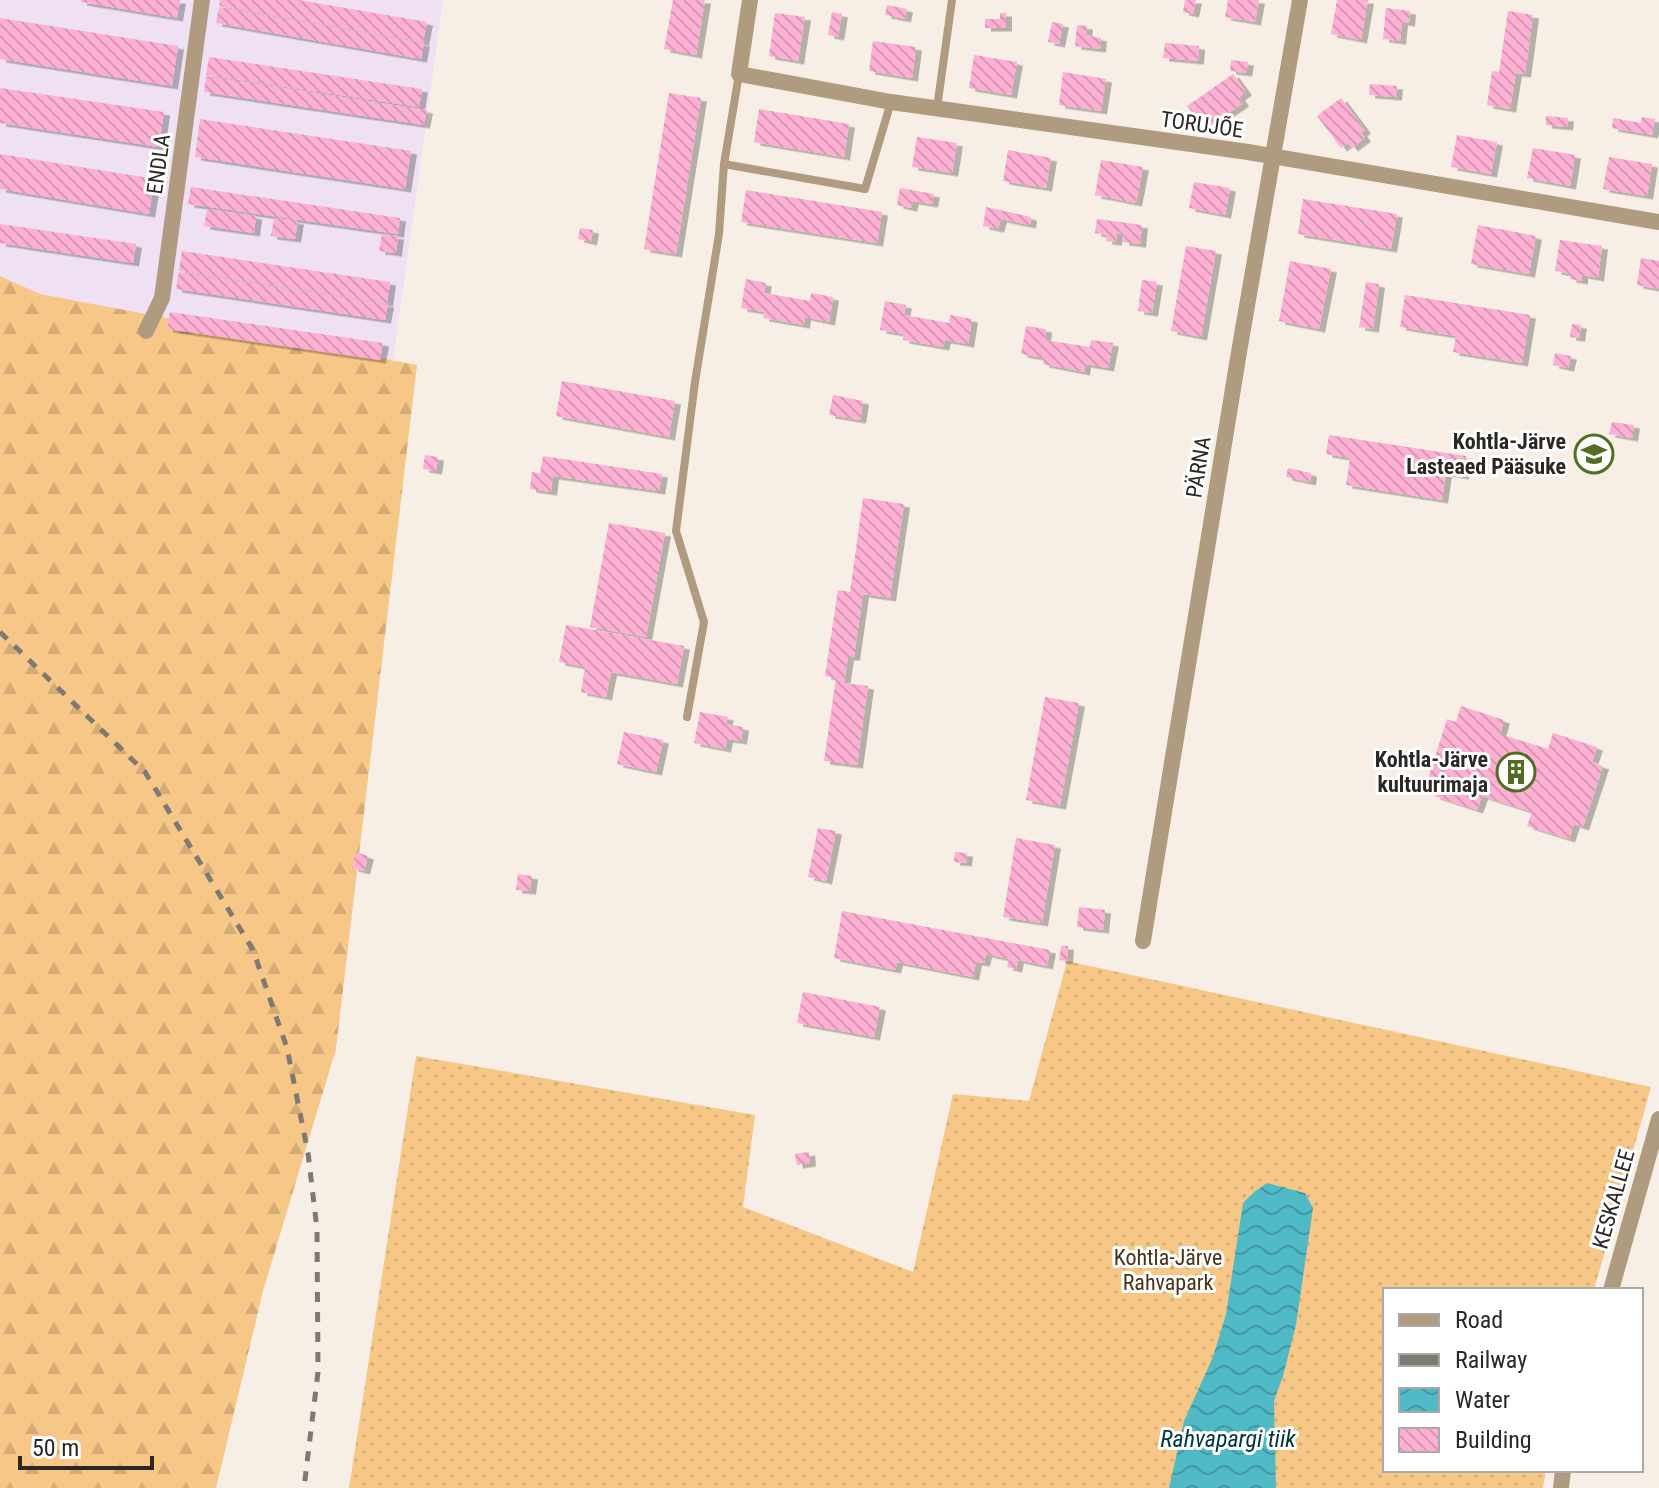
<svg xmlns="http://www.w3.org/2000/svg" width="1659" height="1488" viewBox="0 0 1659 1488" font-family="'Roboto Condensed',sans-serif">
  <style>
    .industrial { fill: #efe0f4 }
    .grass { fill: url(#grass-dots) }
    .forest { fill: url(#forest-firs) }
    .water { fill: url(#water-waves) }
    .building { fill: url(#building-back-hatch); filter: url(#shadow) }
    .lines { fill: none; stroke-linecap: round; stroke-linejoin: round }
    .service { stroke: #b09b81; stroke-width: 8 }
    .minor { stroke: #b09b81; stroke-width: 16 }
    .rail { stroke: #7e7973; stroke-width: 5; stroke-dasharray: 10 10; stroke-linecap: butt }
    .labels { text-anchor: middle; stroke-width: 6; stroke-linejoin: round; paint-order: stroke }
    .street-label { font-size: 22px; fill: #2a2724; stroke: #fff }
    .poi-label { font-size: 22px; font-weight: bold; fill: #2a2724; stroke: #fff; text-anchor: end }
    .park-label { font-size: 22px; fill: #483317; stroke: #fff }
    .water-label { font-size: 24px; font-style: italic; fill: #01363b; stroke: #fff }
  </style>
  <defs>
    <pattern id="grass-dots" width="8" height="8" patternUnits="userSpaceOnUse" patternTransform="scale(2)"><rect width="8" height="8" fill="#f7c788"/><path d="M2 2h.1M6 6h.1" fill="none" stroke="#d4ab75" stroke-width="1.8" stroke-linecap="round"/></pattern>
    <pattern id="forest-firs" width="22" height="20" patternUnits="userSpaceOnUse" patternTransform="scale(2)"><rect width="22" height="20" fill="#f7c788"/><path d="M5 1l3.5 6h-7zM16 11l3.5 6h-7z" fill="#d4ab75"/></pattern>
    <pattern id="water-waves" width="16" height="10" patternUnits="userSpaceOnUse" patternTransform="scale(2)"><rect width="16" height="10" fill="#4fbac5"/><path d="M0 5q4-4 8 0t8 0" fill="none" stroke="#4297a0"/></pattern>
    <pattern id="building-back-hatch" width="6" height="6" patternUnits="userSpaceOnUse" patternTransform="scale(2)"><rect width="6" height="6" fill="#fdb0d3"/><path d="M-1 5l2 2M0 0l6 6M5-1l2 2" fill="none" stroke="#d997b5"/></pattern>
    <filter id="shadow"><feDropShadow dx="6" dy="3.5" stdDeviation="0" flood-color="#0004"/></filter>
  </defs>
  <rect width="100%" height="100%" fill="#f7efe5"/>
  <path class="industrial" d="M 0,0 L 443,0 L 393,361 L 40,294 L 0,276 Z"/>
  <path class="grass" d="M 1067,961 L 1651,1087 L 1594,1290 L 1385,1290 L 1385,1470 L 1546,1470 L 1543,1488 L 349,1488 L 416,1056 L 755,1115 L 743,1207 L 913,1272 L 953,1094 L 1029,1101 Z"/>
  <path class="forest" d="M 0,276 L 40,294 L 417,365 L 336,1049 L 263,1291 L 216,1488 L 0,1488 Z"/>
  <path class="water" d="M 1267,1183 L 1305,1193 L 1313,1208 L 1296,1325 L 1283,1376 L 1274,1401 L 1276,1488 L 1169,1488 L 1184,1421 L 1213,1357 L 1226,1314 L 1243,1203 L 1254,1192 Z"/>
  <path class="building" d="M 81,0 L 180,0 L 177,18 L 81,2 Z
    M 220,0 L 299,0 L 427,22 L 423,42 L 219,6 Z
    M 673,0 L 705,0 L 696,55 L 664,49 Z
    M 1185,0 L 1196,0 L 1193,14 L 1183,12 Z
    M 1228,0 L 1259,0 L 1255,22 L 1225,17 Z
    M 1337,0 L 1368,0 L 1361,40 L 1331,34 Z
    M 887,5 L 907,9 L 905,19 L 885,15 Z
    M 219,7 L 424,43 L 421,59 L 216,23 Z
    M 1386,8 L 1410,11 L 1409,23 L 1402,22 L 1400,41 L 1383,39 Z
    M 1508,11 L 1533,15 L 1525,74 L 1516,73 L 1510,109 L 1487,105 L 1492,71 L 1499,72 Z
    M 832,12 L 842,14 L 838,37 L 828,35 Z
    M 775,13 L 805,17 L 798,61 L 769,56 Z
    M 1000,13 L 1006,13 L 1006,28 L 985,28 L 985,19 L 1000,19 Z
    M 0,18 L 178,46 L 172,86 L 0,59 Z
    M 1052,22 L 1063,24 L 1059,44 L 1048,42 Z
    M 1077,25 L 1087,26 L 1086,35 L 1101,38 L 1100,49 L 1075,46 Z
    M 873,41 L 916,47 L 912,78 L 869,71 Z
    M 1165,43 L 1199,46 L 1198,61 L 1163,58 Z
    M 974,55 L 1017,62 L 1011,95 L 969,88 Z
    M 209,57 L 422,89 L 419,107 L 206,75 Z
    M 1231,60 L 1248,62 L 1246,73 L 1230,71 Z
    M 1063,72 L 1106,79 L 1101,111 L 1059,105 Z
    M 1233,74 L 1246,92 L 1239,97 L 1243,103 L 1210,126 L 1201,114 L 1196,117 L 1187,106 Z
    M 206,76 L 427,110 L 424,125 L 204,92 Z
    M 1370,84 L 1397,86 L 1396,97 L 1369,95 Z
    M 0,88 L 164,112 L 159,147 L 0,123 Z
    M 669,93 L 701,98 L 676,254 L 644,249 Z
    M 1341,98 L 1365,130 L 1361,133 L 1365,138 L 1352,148 L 1348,143 L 1341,148 L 1317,116 Z
    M 759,109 L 849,124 L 844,157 L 754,142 Z
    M 1546,116 L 1568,118 L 1567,127 L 1546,125 Z
    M 1642,117 L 1655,119 L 1652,135 L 1612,128 L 1613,118 L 1641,123 Z
    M 200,119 L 411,151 L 405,189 L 195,157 Z
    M 1457,135 L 1497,142 L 1491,174 L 1451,167 Z
    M 917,137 L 957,143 L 952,173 L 912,167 Z
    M 1533,148 L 1575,155 L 1570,186 L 1527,178 Z
    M 1008,150 L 1051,158 L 1046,188 L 1003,181 Z
    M 0,154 L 155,179 L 149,214 L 0,189 Z
    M 1609,157 L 1652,164 L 1647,196 L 1603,189 Z
    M 1101,160 L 1143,167 L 1136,203 L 1095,195 Z
    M 1194,182 L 1230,188 L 1225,215 L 1189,208 Z
    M 191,187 L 400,218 L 398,234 L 188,204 Z
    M 900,188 L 934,194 L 932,204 L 913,201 L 911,208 L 897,205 Z
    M 746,190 L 882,212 L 877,243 L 741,222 Z
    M 1303,199 L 1397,214 L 1391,249 L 1298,234 Z
    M 986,207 L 1031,217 L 1030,225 L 1001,219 L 998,229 L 983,226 Z
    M 207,209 L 256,216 L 254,233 L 204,226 Z
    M 274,218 L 298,221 L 295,239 L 271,236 Z
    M 1097,219 L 1142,225 L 1140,244 L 1123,242 L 1124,234 L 1117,233 L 1116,242 L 1106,241 L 1107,235 L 1095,233 Z
    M 0,224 L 136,244 L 133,263 L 0,243 Z
    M 1478,225 L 1536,236 L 1529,274 L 1471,264 Z
    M 580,228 L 593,230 L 591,242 L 578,239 Z
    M 382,234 L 398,236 L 396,253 L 379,251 Z
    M 1560,240 L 1602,246 L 1598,278 L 1582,275 L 1582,281 L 1570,279 L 1571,274 L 1555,271 Z
    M 1186,246 L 1216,251 L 1201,337 L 1171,331 Z
    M 182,251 L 390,282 L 387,303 L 179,271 Z
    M 1641,258 L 1659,261 L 1659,289 L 1637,285 Z
    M 1290,261 L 1331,269 L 1319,329 L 1279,321 Z
    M 179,272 L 388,304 L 385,320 L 176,289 Z
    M 746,279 L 766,283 L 764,293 L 810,301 L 811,293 L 833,297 L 829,322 L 805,317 L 804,325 L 763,318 L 764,312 L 741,308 Z
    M 1142,280 L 1157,282 L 1152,313 L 1138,311 Z
    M 1366,282 L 1379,284 L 1373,329 L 1359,327 Z
    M 1405,295 L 1530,315 L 1522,363 L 1453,352 L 1456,336 L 1400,327 Z
    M 885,301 L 906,305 L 904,315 L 949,323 L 950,315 L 972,319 L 968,344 L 945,340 L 943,347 L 903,340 L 904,334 L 880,330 Z
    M 170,312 L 383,343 L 380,360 L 167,329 Z
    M 1572,324 L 1581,325 L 1579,338 L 1570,337 Z
    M 1026,326 L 1046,329 L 1045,340 L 1090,347 L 1091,340 L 1113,343 L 1108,368 L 1085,364 L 1084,372 L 1043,364 L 1044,358 L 1021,354 Z
    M 1555,353 L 1571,356 L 1568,368 L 1553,365 Z
    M 562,381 L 675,401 L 669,437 L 556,416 Z
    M 833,395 L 863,401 L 860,420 L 829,415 Z
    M 1612,422 L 1634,425 L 1632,438 L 1609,434 Z
    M 1329,435 L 1466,456 L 1463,476 L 1446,473 L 1442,500 L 1346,485 L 1350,458 L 1326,454 Z
    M 425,455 L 438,457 L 436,471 L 423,469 Z
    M 543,456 L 662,474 L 659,491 L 553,476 L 551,492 L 530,489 L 532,472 L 540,473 Z
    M 1288,468 L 1311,473 L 1310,482 L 1286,477 Z
    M 863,498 L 904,504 L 890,598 L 863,594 L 854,657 L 848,657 L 844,683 L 868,686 L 857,765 L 824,761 L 836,678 L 825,676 L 838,590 L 850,592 Z
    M 609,523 L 665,533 L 646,637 L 590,627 Z
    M 566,625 L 684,646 L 677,684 L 611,672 L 606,697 L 581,692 L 585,667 L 559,662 Z
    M 1045,697 L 1079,703 L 1060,806 L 1026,800 Z
    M 1461,706 L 1504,720 L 1500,734 L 1548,749 L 1553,733 L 1597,747 L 1592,762 L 1603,766 L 1583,827 L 1574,824 L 1569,839 L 1527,826 L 1532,812 L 1482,796 L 1477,810 L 1434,796 L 1438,782 L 1428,779 L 1447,719 L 1456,722 Z
    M 700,712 L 728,717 L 726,724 L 743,727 L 741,741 L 727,739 L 725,749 L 694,743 Z
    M 624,732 L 663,740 L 656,772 L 617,764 Z
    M 818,828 L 836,831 L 826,881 L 808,877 Z
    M 1016,838 L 1055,845 L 1042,923 L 1003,917 Z
    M 356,852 L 368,856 L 364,871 L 352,868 Z
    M 955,852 L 967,853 L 966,863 L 954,862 Z
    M 518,874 L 532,876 L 530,891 L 516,890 Z
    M 1079,907 L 1105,910 L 1103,930 L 1077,927 Z
    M 842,911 L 1050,950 L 1047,966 L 1018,960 L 1016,969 L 1007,967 L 1009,959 L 986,954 L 984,963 L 976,962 L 973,977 L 897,962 L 895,970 L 834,958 Z
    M 1061,946 L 1068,946 L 1067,961 L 1059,960 Z
    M 803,992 L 880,1007 L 874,1037 L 797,1023 Z
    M 809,1152 L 810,1163 L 797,1165 L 795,1154 Z"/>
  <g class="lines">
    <path class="service" d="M 937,108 L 952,0
      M 724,164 L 865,189 L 891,102
      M 687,717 L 704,622 L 676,531 L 695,382 L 719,234 L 724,164 L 739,74"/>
    <path class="minor" d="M 750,0 L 739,74 L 891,102 L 1248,152 L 1659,222
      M 146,331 L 162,298 L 202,0
      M 1143,941 L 1239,352 L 1300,0
      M 1611,1290 L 1659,1119
      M 1561,1488 L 1563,1470"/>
    <path class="rail" d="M 0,632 L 145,772 L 253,950 L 287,1048 L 308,1153 L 317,1229 L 318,1372 L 304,1488"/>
  </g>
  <defs>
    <symbol id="school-ring" viewBox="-11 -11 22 22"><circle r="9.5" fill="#fff" stroke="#536e20" stroke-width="1.5"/><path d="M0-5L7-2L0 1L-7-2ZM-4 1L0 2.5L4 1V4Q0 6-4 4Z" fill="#536e20"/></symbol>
    <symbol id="building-ring" viewBox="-11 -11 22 22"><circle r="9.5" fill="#fff" stroke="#536e20" stroke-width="1.5"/><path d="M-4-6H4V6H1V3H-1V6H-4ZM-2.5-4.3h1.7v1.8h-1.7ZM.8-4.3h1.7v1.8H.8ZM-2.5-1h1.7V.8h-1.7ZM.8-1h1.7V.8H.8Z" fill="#536e20"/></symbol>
  </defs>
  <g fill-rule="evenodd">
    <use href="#school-ring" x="1572" y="432" width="44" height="44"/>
    <use href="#building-ring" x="1494" y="750" width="44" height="44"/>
  </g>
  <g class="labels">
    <g class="street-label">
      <text transform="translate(1202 124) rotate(8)" y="8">TORUJÕE</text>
      <text transform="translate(158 164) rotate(-82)" y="8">ENDLA</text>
      <text transform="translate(1198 467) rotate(-81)" y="8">PÄRNA</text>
      <text transform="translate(1613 1199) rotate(-74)" y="8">KESKALLEE</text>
    </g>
    <g class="poi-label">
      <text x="1566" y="449">Kohtla-Järve<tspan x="1566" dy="25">Lasteaed Pääsuke</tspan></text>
      <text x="1488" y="767">Kohtla-Järve<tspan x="1488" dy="25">kultuurimaja</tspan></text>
    </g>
    <g class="park-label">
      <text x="1168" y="1265">Kohtla-Järve<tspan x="1168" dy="25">Rahvapark</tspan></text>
    </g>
    <g class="water-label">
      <text x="1228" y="1447">Rahvapargi tiik</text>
    </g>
  </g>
  <rect x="1383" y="1288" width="260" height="184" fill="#ffffff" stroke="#aaa9a7" stroke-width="2"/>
  <rect x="1399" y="1314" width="40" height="12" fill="#b09b81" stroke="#aaa9a7" stroke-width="2"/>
  <text x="1455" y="1328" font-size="24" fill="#2a2724">Road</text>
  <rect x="1399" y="1354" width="40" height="12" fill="#7e7973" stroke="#aaa9a7" stroke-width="2"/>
  <text x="1455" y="1368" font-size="24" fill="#2a2724">Railway</text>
  <rect x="1399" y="1388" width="40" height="24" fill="url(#water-waves)" stroke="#aaa9a7" stroke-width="2"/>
  <text x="1455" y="1408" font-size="24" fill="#2a2724">Water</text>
  <rect x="1399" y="1428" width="40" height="24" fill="url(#building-back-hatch)" stroke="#aaa9a7" stroke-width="2"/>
  <text x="1455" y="1448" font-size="24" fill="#2a2724">Building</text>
  <path d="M20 1456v12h132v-12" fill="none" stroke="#2a2724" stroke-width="4"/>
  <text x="32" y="1456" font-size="24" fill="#2a2724" stroke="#ffffff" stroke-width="6" paint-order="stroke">50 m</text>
</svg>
